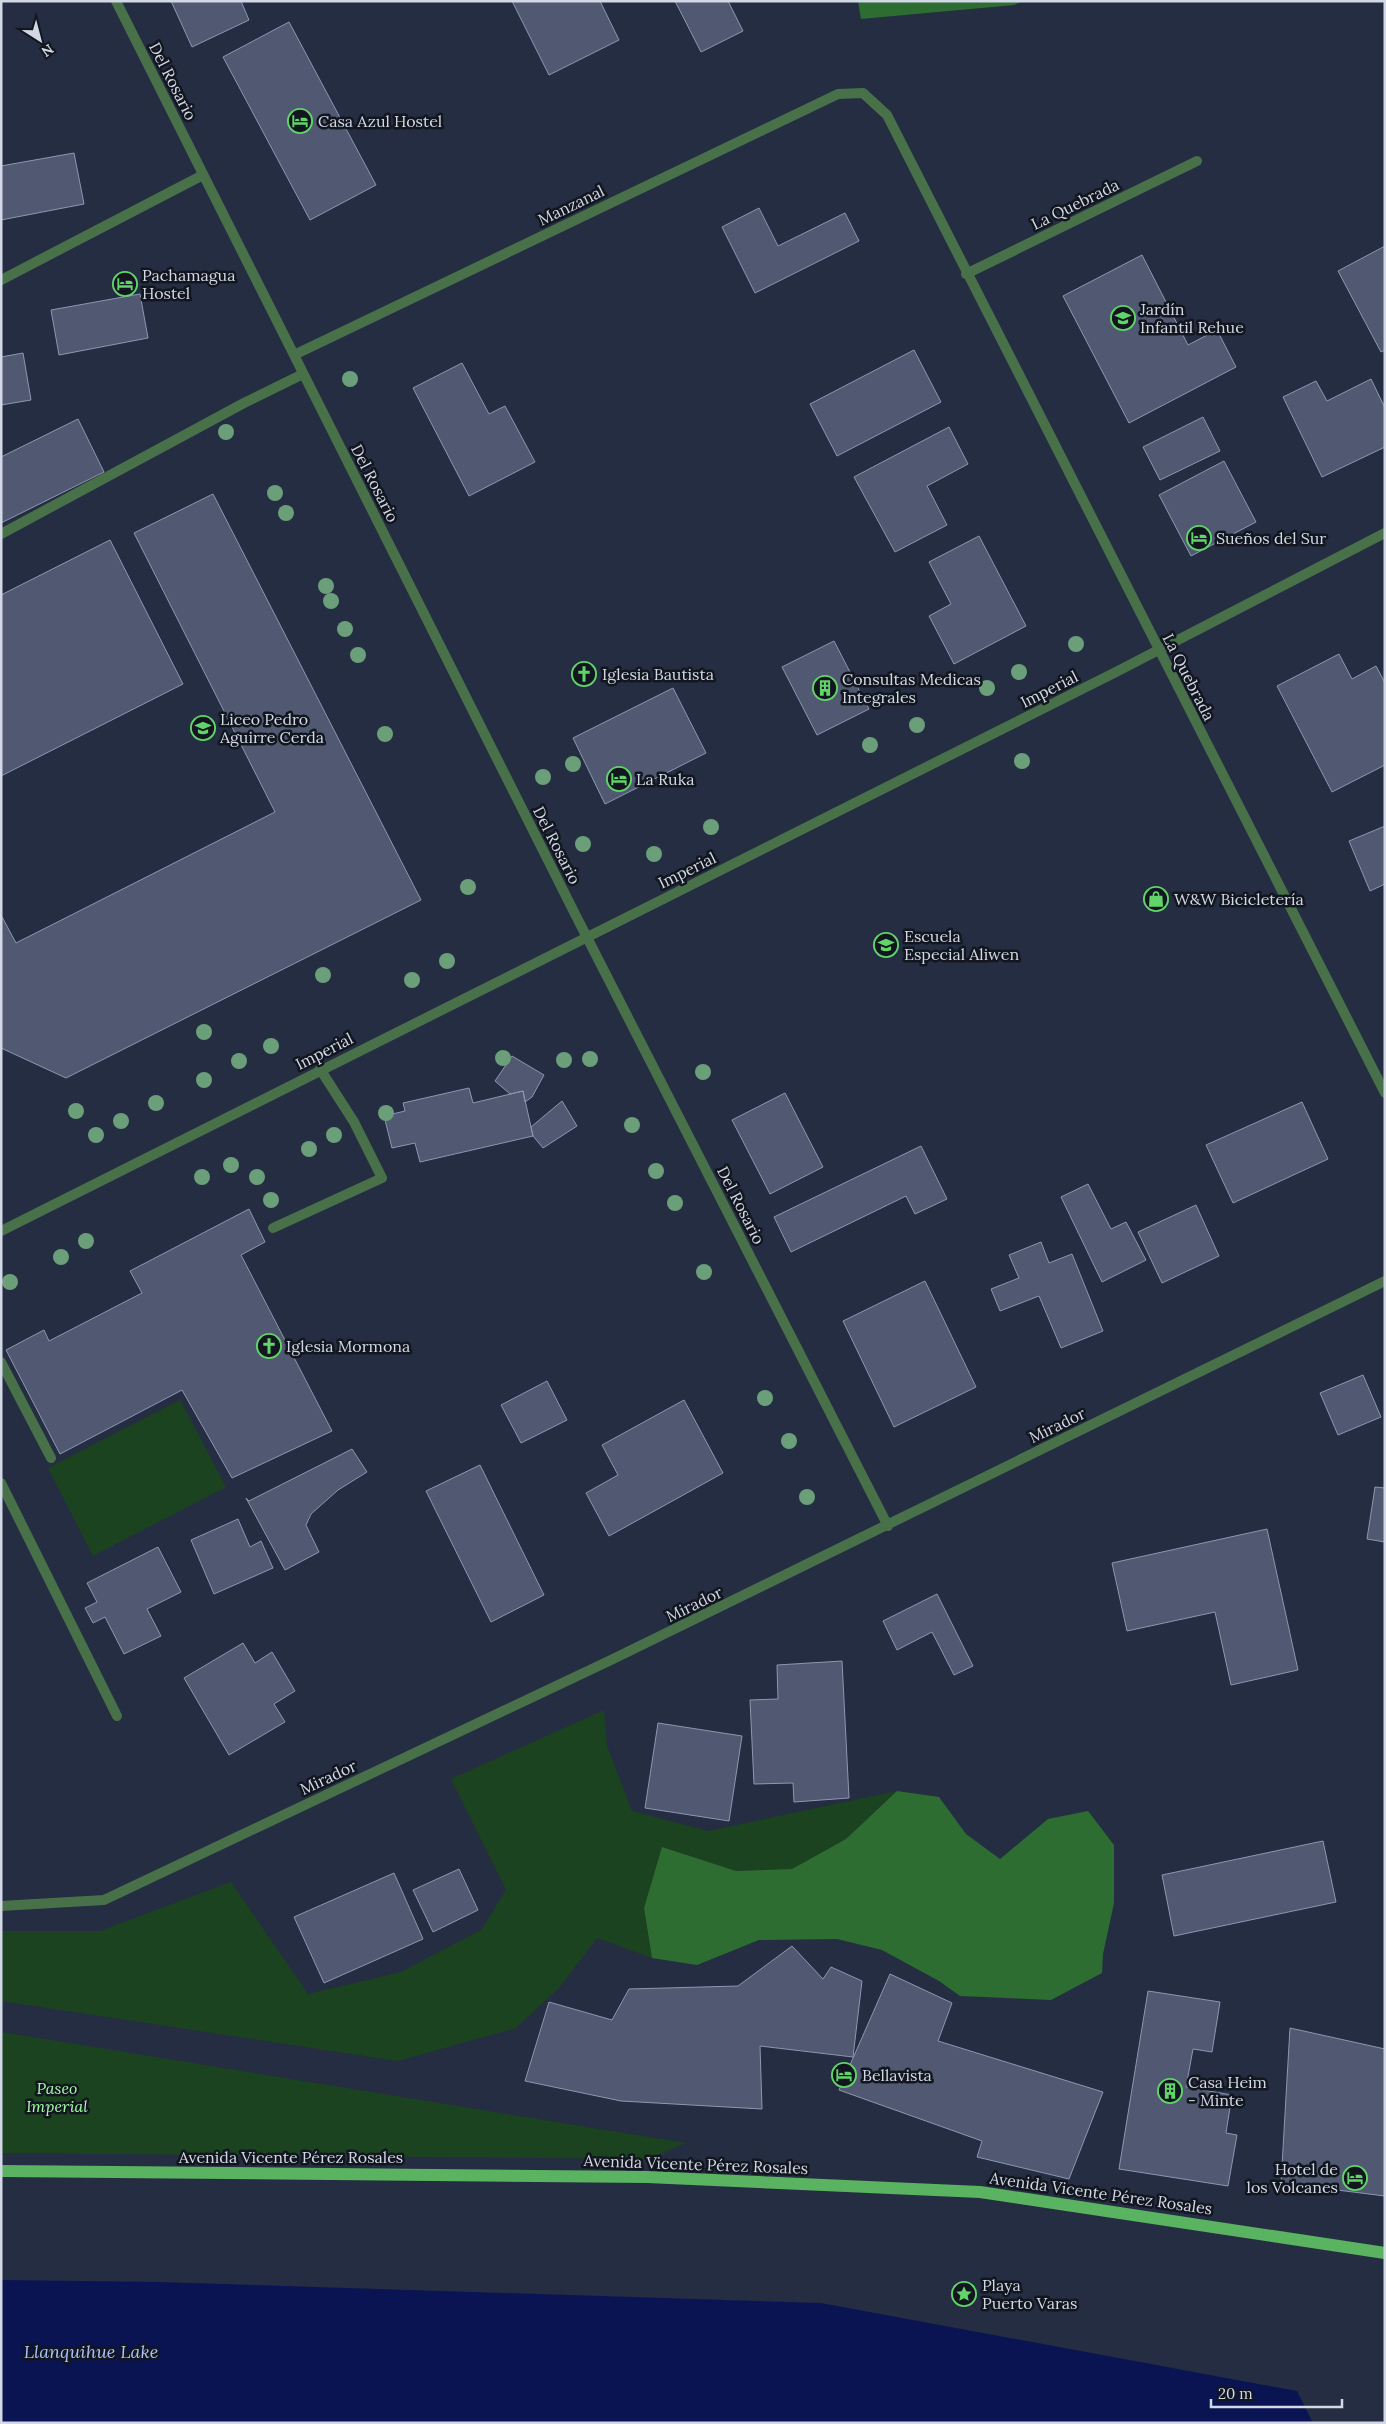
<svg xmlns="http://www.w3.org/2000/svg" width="1386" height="2424" viewBox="0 0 1386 2424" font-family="Lora,serif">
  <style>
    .green { fill: #1c431f }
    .forest { fill: #2d6d32 }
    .water { fill: #0a1452 }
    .pier { fill: #252d42 }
    .building { fill: #505971; stroke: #8c97b1 }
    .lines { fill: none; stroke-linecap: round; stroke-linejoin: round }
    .service { stroke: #487149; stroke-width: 10 }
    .minor { stroke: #487149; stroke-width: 10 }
    .tertiary { stroke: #487149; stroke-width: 10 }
    .primary { stroke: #5ab360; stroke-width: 12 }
    .tree { fill: #6b9f7a }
    .labels { text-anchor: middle; stroke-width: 5; stroke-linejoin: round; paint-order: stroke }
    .street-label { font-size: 16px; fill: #d2d8e6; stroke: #12161f }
    .poi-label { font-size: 16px; fill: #d2d8e6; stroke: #12161f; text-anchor: start }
    .park-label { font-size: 16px; font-style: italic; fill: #a4fca7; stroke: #12161f }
    .water-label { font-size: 18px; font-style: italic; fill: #abc1fa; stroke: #12161f }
  </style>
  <rect width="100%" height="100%" fill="#252d42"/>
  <path class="green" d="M 180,1400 L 226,1487 L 93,1556 L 48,1468 Z
    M 604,1710 L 607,1746 L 632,1811 L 708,1831 L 897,1791 L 846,1839 L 792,1869 L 736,1871 L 662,1847 L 644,1908 L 652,1958 L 597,1938 L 559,1988 L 516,2028 L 398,2061 L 1,2001 L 1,1931 L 100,1931 L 231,1882 L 308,1994 L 401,1972 L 481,1930 L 506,1890 L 451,1779 Z
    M 1,2032 L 686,2143 L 648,2159 L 1,2153 Z"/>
  <path class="forest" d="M 858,1 L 1023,1 L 1014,5 L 861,19 Z
    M 897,1791 L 939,1797 L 966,1834 L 1000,1859 L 1048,1819 L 1088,1811 L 1114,1845 L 1114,1903 L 1103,1954 L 1102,1973 L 1051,2000 L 960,1996 L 939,1981 L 882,1950 L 837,1939 L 759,1940 L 697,1965 L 652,1958 L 644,1908 L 662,1847 L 736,1871 L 792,1869 L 846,1839 Z"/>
  <path class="water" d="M 1,2280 L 158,2282 L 821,2303 L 1297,2391 L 1385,2401 L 1385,2423 L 1,2423 Z"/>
  <path class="pier" d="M 1298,2389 L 1385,2398 L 1385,2423 L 1313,2423 L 1297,2391 Z"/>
  <path class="building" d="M 171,1 L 241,1 L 249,20 L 192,47 Z
    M 512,1 L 600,1 L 619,40 L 549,75 Z
    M 675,1 L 728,1 L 743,31 L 701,52 Z
    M 289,22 L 376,185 L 310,220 L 223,57 Z
    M 74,153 L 84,204 L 1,220 L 1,166 Z
    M 759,208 L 778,246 L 845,213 L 859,241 L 755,293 L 722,227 Z
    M 1385,246 L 1385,350 L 1381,352 L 1338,271 Z
    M 1142,255 L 1188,345 L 1217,330 L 1236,367 L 1129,423 L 1063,296 Z
    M 140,294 L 148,338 L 59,355 L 51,310 Z
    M 914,350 L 941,402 L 837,456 L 810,404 Z
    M 23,353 L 31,400 L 1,405 L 1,357 Z
    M 462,363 L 489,414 L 505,406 L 535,462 L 469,496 L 413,388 Z
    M 1371,379 L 1385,408 L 1385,447 L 1322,477 L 1283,397 L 1316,381 L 1327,401 Z
    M 1203,417 L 1220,451 L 1160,480 L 1143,447 Z
    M 78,419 L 104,472 L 1,523 L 1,457 Z
    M 949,427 L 968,464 L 927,486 L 947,525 L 895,552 L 854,477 Z
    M 1224,461 L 1256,522 L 1191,556 L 1159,495 Z
    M 213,494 L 421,900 L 66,1078 L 1,1048 L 1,915 L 16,943 L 275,812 L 134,533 Z
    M 979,536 L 1026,626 L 954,664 L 929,616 L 951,604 L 929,562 Z
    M 110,540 L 183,684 L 1,776 L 1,595 Z
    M 834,641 L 869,709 L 817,735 L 782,667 Z
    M 1339,654 L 1352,679 L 1376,666 L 1385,683 L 1385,765 L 1332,792 L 1277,686 Z
    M 673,688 L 706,753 L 605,804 L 573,738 Z
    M 1385,826 L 1385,884 L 1370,891 L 1349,841 Z
    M 512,1056 L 544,1075 L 532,1097 L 525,1102 L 523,1091 L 510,1094 L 495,1081 Z
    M 469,1088 L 473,1103 L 523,1091 L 533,1136 L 420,1162 L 415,1143 L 392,1148 L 384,1116 L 405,1111 L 403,1103 Z
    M 785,1093 L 823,1167 L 770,1194 L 732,1120 Z
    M 562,1101 L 577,1126 L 543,1148 L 533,1136 L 531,1127 Z
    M 1302,1102 L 1328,1159 L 1233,1203 L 1206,1145 Z
    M 921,1146 L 947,1199 L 915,1214 L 906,1196 L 791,1252 L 774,1217 Z
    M 1088,1184 L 1111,1229 L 1126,1222 L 1146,1260 L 1102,1282 L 1061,1197 Z
    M 1196,1205 L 1219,1256 L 1162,1283 L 1138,1232 Z
    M 249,1209 L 265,1242 L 241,1255 L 332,1431 L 232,1478 L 182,1390 L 60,1454 L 6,1350 L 44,1330 L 49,1341 L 142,1293 L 130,1271 Z
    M 1041,1242 L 1049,1263 L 1072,1254 L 1103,1331 L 1061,1348 L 1039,1296 L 1000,1311 L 991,1289 L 1019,1278 L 1009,1255 Z
    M 925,1281 L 976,1387 L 894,1427 L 843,1321 Z
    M 1363,1375 L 1381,1417 L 1338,1435 L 1320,1393 Z
    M 547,1381 L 567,1420 L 521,1443 L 501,1405 Z
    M 684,1400 L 723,1473 L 609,1536 L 586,1493 L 618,1475 L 602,1445 Z
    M 352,1449 L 367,1472 L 338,1490 L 311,1514 L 306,1525 L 319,1552 L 285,1570 L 246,1498 L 249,1501 Z
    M 480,1465 L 544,1595 L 491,1622 L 426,1491 Z
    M 1375,1487 L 1385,1488 L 1385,1542 L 1367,1539 Z
    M 238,1519 L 250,1547 L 261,1541 L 273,1568 L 214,1594 L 191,1540 Z
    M 1267,1529 L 1298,1670 L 1231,1685 L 1215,1612 L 1127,1631 L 1112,1563 Z
    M 158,1547 L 181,1592 L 147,1609 L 161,1636 L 124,1654 L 105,1617 L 93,1623 L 85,1608 L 97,1602 L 87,1583 Z
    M 937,1594 L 973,1666 L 954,1675 L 932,1632 L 897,1650 L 883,1621 Z
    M 243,1643 L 255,1663 L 272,1652 L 295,1691 L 274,1704 L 285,1722 L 229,1755 L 184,1678 Z
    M 842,1661 L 849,1798 L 794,1802 L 793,1783 L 754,1784 L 750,1700 L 778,1699 L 777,1665 Z
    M 658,1723 L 742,1736 L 729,1821 L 645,1808 Z
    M 1323,1841 L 1336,1902 L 1174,1936 L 1162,1875 Z
    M 459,1869 L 478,1910 L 433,1932 L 413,1890 Z
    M 394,1873 L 423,1939 L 324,1983 L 294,1917 Z
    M 792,1946 L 823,1979 L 831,1967 L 862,1981 L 853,2057 L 760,2046 L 762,2109 L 621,2101 L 525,2081 L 549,2002 L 612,2020 L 629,1989 L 738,1986 Z
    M 890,1974 L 952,2003 L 938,2041 L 1103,2092 L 1069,2179 L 977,2157 L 982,2141 L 839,2090 Z
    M 1148,1991 L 1220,2002 L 1212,2052 L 1193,2049 L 1186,2087 L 1232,2095 L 1226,2133 L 1237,2135 L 1228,2186 L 1119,2169 Z
    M 1290,2028 L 1385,2049 L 1385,2196 L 1281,2183 Z"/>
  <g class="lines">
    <path class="service" d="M 1,534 L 244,403 L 303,374
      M 273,1228 L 382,1178 L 354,1122 L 320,1069
      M 1,1362 L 51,1458
      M 1,1483 L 117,1716"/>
    <path class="minor" d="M 116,1 L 574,912 L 888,1526
      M 966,274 L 1197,161
      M 1,280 L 203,175
      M 294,355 L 838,94 L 863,93 L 887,115 L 1385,1093
      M 1,1906 L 104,1900 L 611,1660 L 1385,1281"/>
    <path class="tertiary" d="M 1,1231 L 1114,673 L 1385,533"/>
    <path class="primary" d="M 1,2171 L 647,2177 L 980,2192 L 1385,2253"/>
  </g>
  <g class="tree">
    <circle cx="350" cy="379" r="8"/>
    <circle cx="226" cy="432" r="8"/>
    <circle cx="275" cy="493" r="8"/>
    <circle cx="286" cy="513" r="8"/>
    <circle cx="326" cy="586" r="8"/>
    <circle cx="331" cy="601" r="8"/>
    <circle cx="345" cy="629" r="8"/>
    <circle cx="1076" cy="644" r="8"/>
    <circle cx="358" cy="655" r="8"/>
    <circle cx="1019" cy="672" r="8"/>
    <circle cx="987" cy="688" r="8"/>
    <circle cx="917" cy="725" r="8"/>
    <circle cx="385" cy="734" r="8"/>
    <circle cx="870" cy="745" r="8"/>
    <circle cx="1022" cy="761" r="8"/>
    <circle cx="573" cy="764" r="8"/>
    <circle cx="543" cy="777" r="8"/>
    <circle cx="711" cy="827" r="8"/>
    <circle cx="583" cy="844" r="8"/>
    <circle cx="654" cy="854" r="8"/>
    <circle cx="468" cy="887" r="8"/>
    <circle cx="447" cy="961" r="8"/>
    <circle cx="323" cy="975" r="8"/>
    <circle cx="412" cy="980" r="8"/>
    <circle cx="204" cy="1032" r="8"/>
    <circle cx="271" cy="1046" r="8"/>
    <circle cx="503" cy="1058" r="8"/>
    <circle cx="590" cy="1059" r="8"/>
    <circle cx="564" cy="1060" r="8"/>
    <circle cx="239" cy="1061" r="8"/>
    <circle cx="703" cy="1072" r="8"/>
    <circle cx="204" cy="1080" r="8"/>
    <circle cx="156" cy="1103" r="8"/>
    <circle cx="76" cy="1111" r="8"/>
    <circle cx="386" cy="1113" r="8"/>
    <circle cx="121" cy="1121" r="8"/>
    <circle cx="632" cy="1125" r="8"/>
    <circle cx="96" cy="1135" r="8"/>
    <circle cx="334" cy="1135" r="8"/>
    <circle cx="309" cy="1149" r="8"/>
    <circle cx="231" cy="1165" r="8"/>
    <circle cx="656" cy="1171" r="8"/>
    <circle cx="202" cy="1177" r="8"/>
    <circle cx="257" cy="1177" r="8"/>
    <circle cx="271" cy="1200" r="8"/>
    <circle cx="675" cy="1203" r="8"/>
    <circle cx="86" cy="1241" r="8"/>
    <circle cx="61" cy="1257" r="8"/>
    <circle cx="704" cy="1272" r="8"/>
    <circle cx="10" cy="1282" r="8"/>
    <circle cx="765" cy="1398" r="8"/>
    <circle cx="789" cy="1441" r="8"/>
    <circle cx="807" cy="1497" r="8"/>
  </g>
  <defs>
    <symbol id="hotel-ring" viewBox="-11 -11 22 22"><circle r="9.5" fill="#12161f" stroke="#61d46a" stroke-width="1.5"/><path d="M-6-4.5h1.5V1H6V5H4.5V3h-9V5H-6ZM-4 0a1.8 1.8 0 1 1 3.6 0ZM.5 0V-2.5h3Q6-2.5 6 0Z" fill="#61d46a"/></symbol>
    <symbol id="school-ring" viewBox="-11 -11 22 22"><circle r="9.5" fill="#12161f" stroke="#61d46a" stroke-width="1.5"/><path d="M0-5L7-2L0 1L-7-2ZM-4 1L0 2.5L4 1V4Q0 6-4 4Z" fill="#61d46a"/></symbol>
    <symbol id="church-ring" viewBox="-11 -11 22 22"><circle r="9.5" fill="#12161f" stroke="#61d46a" stroke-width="1.5"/><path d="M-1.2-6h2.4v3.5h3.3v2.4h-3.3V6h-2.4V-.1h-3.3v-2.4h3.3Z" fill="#61d46a"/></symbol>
    <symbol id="building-ring" viewBox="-11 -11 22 22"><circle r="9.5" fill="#12161f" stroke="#61d46a" stroke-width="1.5"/><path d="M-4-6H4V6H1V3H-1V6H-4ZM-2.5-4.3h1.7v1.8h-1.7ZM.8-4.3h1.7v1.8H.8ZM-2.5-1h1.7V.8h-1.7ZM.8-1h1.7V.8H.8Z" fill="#61d46a"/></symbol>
    <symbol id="shop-ring" viewBox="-11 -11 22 22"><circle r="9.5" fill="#12161f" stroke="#61d46a" stroke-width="1.5"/><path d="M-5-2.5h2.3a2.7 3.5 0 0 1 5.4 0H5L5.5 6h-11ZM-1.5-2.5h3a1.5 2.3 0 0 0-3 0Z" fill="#61d46a"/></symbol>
    <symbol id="sight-ring" viewBox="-11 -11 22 22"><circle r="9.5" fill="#12161f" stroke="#61d46a" stroke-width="1.5"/><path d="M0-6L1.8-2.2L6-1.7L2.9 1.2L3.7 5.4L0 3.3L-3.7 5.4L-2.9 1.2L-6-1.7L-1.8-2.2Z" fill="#61d46a"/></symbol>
  </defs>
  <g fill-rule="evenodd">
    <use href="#hotel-ring" x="286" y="107" width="28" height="28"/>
    <use href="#hotel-ring" x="111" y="270" width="28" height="28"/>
    <use href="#school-ring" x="1109" y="304" width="28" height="28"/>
    <use href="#hotel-ring" x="1185" y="524" width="28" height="28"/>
    <use href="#church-ring" x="570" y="660" width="28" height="28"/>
    <use href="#building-ring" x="811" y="674" width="28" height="28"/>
    <use href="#school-ring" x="189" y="714" width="28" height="28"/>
    <use href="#hotel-ring" x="605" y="765" width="28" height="28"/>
    <use href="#shop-ring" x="1142" y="885" width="28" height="28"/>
    <use href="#school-ring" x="872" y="931" width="28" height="28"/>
    <use href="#church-ring" x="255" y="1332" width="28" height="28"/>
    <use href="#hotel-ring" x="830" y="2061" width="28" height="28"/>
    <use href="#building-ring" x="1156" y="2077" width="28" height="28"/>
    <use href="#hotel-ring" x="1341" y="2164" width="28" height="28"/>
    <use href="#sight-ring" x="950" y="2280" width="28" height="28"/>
  </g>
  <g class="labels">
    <g class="street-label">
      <text transform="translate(173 81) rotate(63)" y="6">Del Rosario</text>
      <text transform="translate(1075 204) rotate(-26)" y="6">La Quebrada</text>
      <text transform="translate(571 205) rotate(-26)" y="6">Manzanal</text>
      <text transform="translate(375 483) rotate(63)" y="6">Del Rosario</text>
      <text transform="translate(1189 677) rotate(63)" y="6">La Quebrada</text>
      <text transform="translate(1049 689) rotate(-27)" y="6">Imperial</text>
      <text transform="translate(557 845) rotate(63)" y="6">Del Rosario</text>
      <text transform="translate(687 870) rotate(-26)" y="6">Imperial</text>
      <text transform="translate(324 1051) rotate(-27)" y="6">Imperial</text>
      <text transform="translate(741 1205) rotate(63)" y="6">Del Rosario</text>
      <text transform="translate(1057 1425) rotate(-26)" y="6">Mirador</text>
      <text transform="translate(694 1604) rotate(-26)" y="6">Mirador</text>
      <text transform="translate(328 1777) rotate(-25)" y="6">Mirador</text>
      <text x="291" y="2163">Avenida Vicente Pérez Rosales</text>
      <text transform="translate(696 2164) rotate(2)" y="6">Avenida Vicente Pérez Rosales</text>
      <text transform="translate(1101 2193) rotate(8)" y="6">Avenida Vicente Pérez Rosales</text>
    </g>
    <g class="poi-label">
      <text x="318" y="127">Casa Azul Hostel</text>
      <text x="142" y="281">Pachamagua<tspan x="142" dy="18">Hostel</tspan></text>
      <text x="1140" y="315">Jardín<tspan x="1140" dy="18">Infantil Rehue</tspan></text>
      <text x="1216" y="544">Sueños del Sur</text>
      <text x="602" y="680">Iglesia Bautista</text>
      <text x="842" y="685">Consultas Medicas<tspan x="842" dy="18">Integrales</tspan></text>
      <text x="220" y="725">Liceo Pedro<tspan x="220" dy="18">Aguirre Cerda</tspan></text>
      <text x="636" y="785">La Ruka</text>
      <text x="1174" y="905">W&amp;W Bicicletería</text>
      <text x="904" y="942">Escuela<tspan x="904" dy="18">Especial Aliwen</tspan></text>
      <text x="286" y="1352">Iglesia Mormona</text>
      <text x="862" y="2081">Bellavista</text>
      <text x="1188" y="2088">Casa Heim<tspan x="1188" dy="18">- Minte</tspan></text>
      <text x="1338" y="2175" text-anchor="end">Hotel de<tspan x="1338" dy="18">los Volcanes</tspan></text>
      <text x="982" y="2291">Playa<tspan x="982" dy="18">Puerto Varas</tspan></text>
    </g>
    <g class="park-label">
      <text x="57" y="2094">Paseo<tspan x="57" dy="18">Imperial</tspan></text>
    </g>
    <g class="water-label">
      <text x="91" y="2358">Llanquihue Lake</text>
    </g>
  </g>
  <rect width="1386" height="2424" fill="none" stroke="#d2d8e6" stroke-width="5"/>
  <g transform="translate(40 40) rotate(144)" stroke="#12161f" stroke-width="4" paint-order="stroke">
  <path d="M0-4L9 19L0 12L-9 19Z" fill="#d2d8e6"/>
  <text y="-8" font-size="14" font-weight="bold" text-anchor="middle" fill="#d2d8e6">N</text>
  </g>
  <path d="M1211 2399v8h131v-8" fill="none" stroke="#d2d8e6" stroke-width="2.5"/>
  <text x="1218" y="2399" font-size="15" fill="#d2d8e6" stroke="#12161f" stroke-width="4" paint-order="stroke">20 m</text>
</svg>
